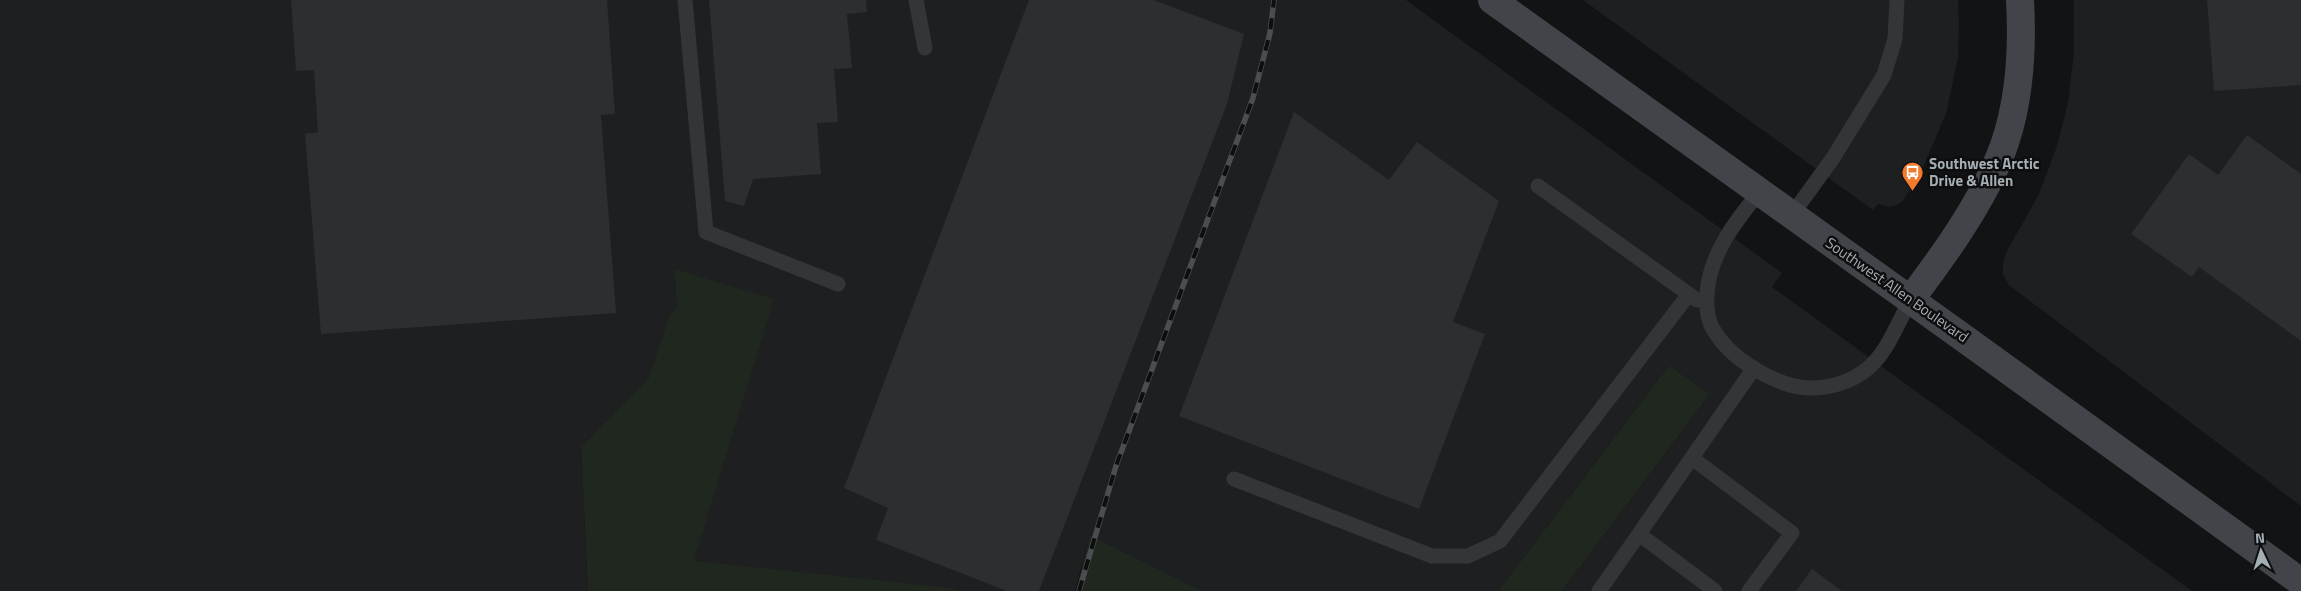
<svg xmlns="http://www.w3.org/2000/svg" width="2301" height="591" viewBox="0 0 2301 591" font-family="'Titillium Web',sans-serif">
  <style>
    .built { fill: #1e1f21 }
    .green { fill: #1f271f }
    .building { fill: #2d2e30 }
    .lines { fill: none; stroke-linecap: round; stroke-linejoin: round }
    .lane { stroke: #333639; stroke-width: 15 }
    .secondary { stroke: #414549; stroke-width: 28 }
    .rail-casing { stroke: #4a4e52; stroke-width: 5.5 }
    .rail { stroke: #0e0e0f; stroke-width: 4; stroke-dasharray: 11; stroke-linecap: butt }
    .labels { text-anchor: middle; stroke-width: 5; stroke-linejoin: round; paint-order: stroke }
    .poi-label { font-size: 15px; font-weight: bold; fill: #a4aeb5; stroke: #0e0e0f; text-anchor: start }
    .street-label { font-size: 15px; fill: #a4aeb5; stroke: #0e0e0f }
  </style>
  <rect width="100%" height="100%" fill="#121314"/>
  <path class="built" d="M 0,0 L 1406,0 L 1782,273 L 1772,287 L 2192,591 L 1562,591 L 1710,394 L 1669,365 L 1498,591 L 1203,591 L 1090,535 L 1075,591 L 697,591 L 669,316 L 648,379 L 581,447 L 588,591 L 0,591 Z
    M 1583,0 L 1958,0 L 1959,23 L 1958,58 L 1946,114 L 1920,174 L 1902,202 L 1895,206 L 1889,207 L 1878,204 L 1873,210 Z
    M 2074,0 L 2301,0 L 2301,506 L 2009,285 L 2003,274 L 2003,264 L 2006,253 L 2039,194 L 2057,146 L 2068,103 L 2074,53 Z"/>
  <path class="green" d="M 675,269 L 774,299 L 695,557 L 695,561 L 951,588 L 962,591 L 588,591 L 581,447 L 648,379 L 669,316 L 677,308 Z
    M 1669,365 L 1710,394 L 1562,591 L 1498,591 Z
    M 1090,535 L 1203,591 L 1076,591 Z"/>
  <path class="building" d="M 291,0 L 607,0 L 615,114 L 601,115 L 616,313 L 321,334 L 305,134 L 318,132 L 314,70 L 296,71 Z
    M 709,0 L 866,0 L 867,12 L 847,14 L 852,68 L 834,69 L 838,122 L 817,123 L 821,174 L 753,179 L 744,206 L 725,201 Z
    M 1029,0 L 1154,0 L 1244,34 L 1227,104 L 1039,591 L 1007,591 L 876,540 L 888,508 L 844,488 Z
    M 2207,0 L 2301,0 L 2301,85 L 2214,91 Z
    M 1294,112 L 1389,180 L 1417,142 L 1499,201 L 1453,322 L 1485,334 L 1419,509 L 1179,416 Z
    M 2247,135 L 2301,174 L 2301,341 L 2199,267 L 2192,277 L 2131,234 L 2189,154 L 2218,175 Z
    M 1812,569 L 1842,591 L 1796,591 Z"/>
  <g class="lines">
    <path class="lane" d="M 685,0 L 706,232 L 838,284
      M 916,0 L 925,48
      M 1538,186 L 1697,300
      M 1759,193 C 1735,221 1708,257 1707,296 C 1706,307 1708,323 1715,332 C 1732,360 1777,387 1810,388 C 1830,388 1850,382 1866,370 C 1887,354 1898,322 1911,299
      M 1791,216 L 1833,158 L 1884,75 L 1895,39 L 1897,0
      M 1692,458 L 1792,533 L 1749,591
      M 1234,479 L 1432,556 L 1468,556 L 1500,541 L 1689,294
      M 1599,591 L 1639,534
      M 1715,591 L 1639,534 L 1754,368"/>
    <path class="secondary" d="M 1492,0 L 1965,339 L 2301,582
      M 1911,299 C 1943,256 1976,211 1998,161 C 2019,112 2023,53 2020,0"/>
    <defs>
      <path id="rail" d="M 1079,591 L 1116,466 L 1253,98 L 1270,33 L 1274,0"/>
    </defs>
    <use href="#rail" class="rail-casing"/>
    <use href="#rail" class="rail"/>
  </g>
  <defs>
    <symbol id="bus-pin" viewBox="-11 -11 22 30"><path d="M0 17L-7.5 6A9.5 9.5 0 1 1 7.5 6Z" fill="#f3792b" stroke="#0e0e0f"/><path d="M-5-6H5V4H4V6H2V4H-2V6H-4V4H-5ZM-3.5-4V0h7V-4ZM-3.5 1.2v1.5H-2V1.2ZM2 1.2v1.5H3.5V1.2Z" fill="#fff"/></symbol>
  </defs>
  <g fill-rule="evenodd">
    <use href="#bus-pin" x="1900" y="160" width="25" height="34"/>
  </g>
  <g class="labels">
    <g class="poi-label">
      <text x="1929" y="169">Southwest Arctic<tspan x="1929" dy="17">Drive &amp; Allen</tspan></text>
    </g>
    <g class="street-label">
      <text transform="translate(1897 290) rotate(35)" y="5">Southwest Allen Boulevard</text>
    </g>
  </g>
  <g transform="translate(2261 551) rotate(356)" stroke="#0e0e0f" stroke-width="4" paint-order="stroke">
  <path d="M0-4L9 19L0 12L-9 19Z" fill="#a4aeb5"/>
  <text y="-8" font-size="14" font-weight="bold" text-anchor="middle" fill="#a4aeb5">N</text>
  </g>
</svg>
